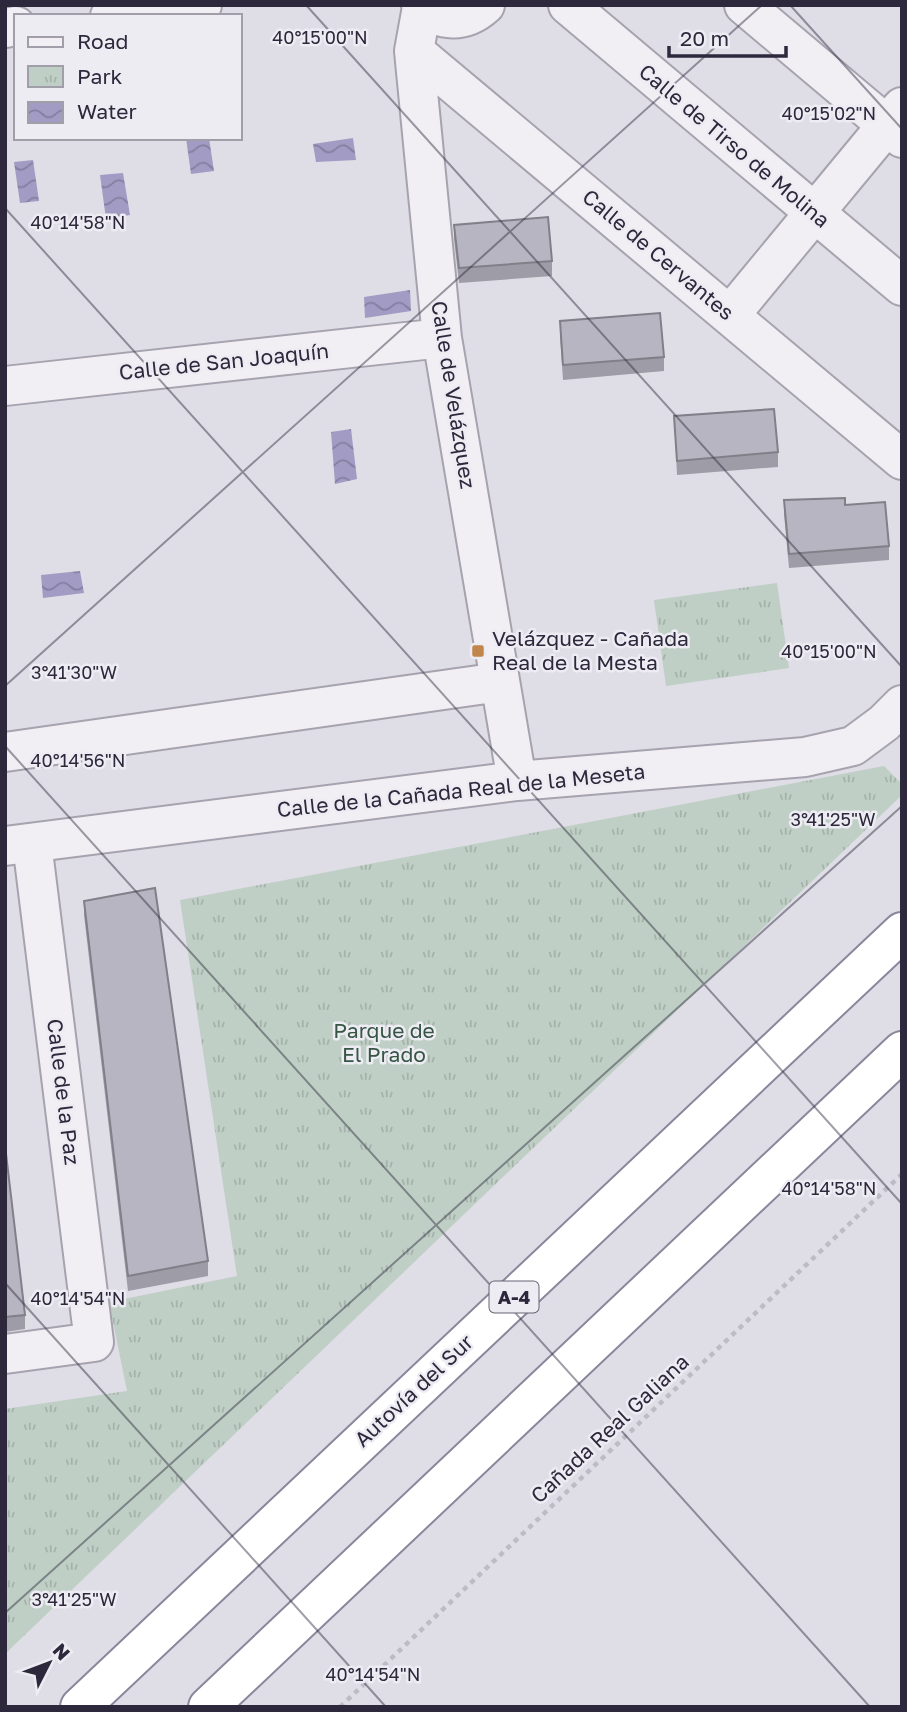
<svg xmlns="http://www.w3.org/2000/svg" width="907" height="1712" viewBox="0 0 907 1712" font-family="'Golos Text',sans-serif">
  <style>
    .park { fill: url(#park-tufts) }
    .water { fill: url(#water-waves) }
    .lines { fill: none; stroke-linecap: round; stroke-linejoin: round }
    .minor-casing { stroke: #a6a3af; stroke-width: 42 }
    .highway-casing { stroke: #8b869b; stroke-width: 42 }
    .path { stroke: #bebbc4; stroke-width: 4.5; stroke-dasharray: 5 5; stroke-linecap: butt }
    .minor { stroke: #f1eff4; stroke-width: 38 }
    .highway { stroke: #fff; stroke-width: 38 }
    .wall { fill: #9e9ca7 }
    .building { fill: #b8b5c2; stroke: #817f88; stroke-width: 2 }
    .ticks { fill: none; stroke: #2d283b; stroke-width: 2; stroke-opacity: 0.45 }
    .poi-dot { fill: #c1864c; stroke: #eeecf3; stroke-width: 2.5 }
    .labels { text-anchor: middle; stroke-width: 5; stroke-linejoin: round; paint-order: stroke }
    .shield { fill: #eeecf3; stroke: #676372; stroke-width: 2 }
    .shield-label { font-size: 19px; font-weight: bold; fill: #2d283b }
    .street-label { font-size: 21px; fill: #2d283b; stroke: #eeecf3 }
    .poi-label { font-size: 21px; fill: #2d283b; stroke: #eeecf3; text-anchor: start }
    .park-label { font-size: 21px; fill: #375545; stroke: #eeecf3 }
    .ticks-label { font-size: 18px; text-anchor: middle; fill: #2d283b; stroke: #eeecf3; stroke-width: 5; stroke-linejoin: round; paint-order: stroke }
  </style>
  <defs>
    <pattern id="park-tufts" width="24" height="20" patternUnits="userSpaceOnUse" patternTransform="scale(1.75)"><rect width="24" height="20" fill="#bfcfc5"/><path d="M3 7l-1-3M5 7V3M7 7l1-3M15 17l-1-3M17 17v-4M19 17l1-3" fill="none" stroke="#a4b2aa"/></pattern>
    <pattern id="water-waves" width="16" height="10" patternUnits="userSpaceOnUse" patternTransform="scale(1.75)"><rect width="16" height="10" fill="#a29bc3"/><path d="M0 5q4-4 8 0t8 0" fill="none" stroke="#847ea0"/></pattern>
  </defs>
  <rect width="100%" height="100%" fill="#dfdde6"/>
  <path class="park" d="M 777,583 L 789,668 L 666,686 L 654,600 Z
    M 884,766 L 902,784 L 902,795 L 7,1652 L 5,1649 L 5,1409 L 127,1391 L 109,1302 L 237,1276 L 180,900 Z"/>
  <path class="water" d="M 186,138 L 209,138 L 214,171 L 191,174 Z
    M 353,138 L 356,160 L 316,162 L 313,144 Z
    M 33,160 L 39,201 L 20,203 L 14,162 Z
    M 123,173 L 130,215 L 106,219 L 100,175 Z
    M 410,290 L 411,311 L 365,318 L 364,297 Z
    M 351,429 L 357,479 L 335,484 L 331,432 Z
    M 80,571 L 84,593 L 43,598 L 41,575 Z"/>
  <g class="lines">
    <defs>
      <path id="minor" d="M 421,5 C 441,22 464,24 485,5
        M 568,5 L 902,286
        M 744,5 L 902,138
        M 422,7 L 414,51 L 442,338 L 517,781
        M 110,16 L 202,5
        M 5,28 L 16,26
        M 414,51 L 902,460
        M 730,315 L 902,107
        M 5,386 L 442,338
        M 5,752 L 500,682
        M 5,846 L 517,781 L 805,757 L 853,746 L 884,723 L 902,705
        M 5,1354 L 94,1342 L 32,843"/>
      <path id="highway" d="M 80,1707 L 902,932
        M 208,1707 L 902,1051"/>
    </defs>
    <use href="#minor" class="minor-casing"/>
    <use href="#highway" class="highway-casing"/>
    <path class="path" d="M 340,1707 L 902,1174"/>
    <use href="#minor" class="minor"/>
    <use href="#highway" class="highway"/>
  </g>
  <path class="wall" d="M 454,225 L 552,261 L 552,276 L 459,283 L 454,239 Z
    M 560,321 L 664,357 L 664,371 L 563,380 L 560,336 Z
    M 674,416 L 778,452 L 778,467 L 677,475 Z
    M 784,500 L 845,505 L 889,546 L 889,560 L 789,568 L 784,514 Z
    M 84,901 L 208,1261 L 208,1276 L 128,1291 L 84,915 Z
    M 5,1145 L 25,1315 L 25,1329 L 5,1332 Z"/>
  <path class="building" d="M 548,217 L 552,261 L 459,268 L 454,225 Z
    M 660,313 L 664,357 L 563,365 L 560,321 Z
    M 774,409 L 778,452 L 677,461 L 674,416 Z
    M 845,498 L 845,505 L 885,502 L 889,546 L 789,554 L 784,500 Z
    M 155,888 L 208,1261 L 128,1276 L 84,901 Z
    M 5,1145 L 25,1315 L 5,1317 Z"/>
  <path class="ticks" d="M 306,5 L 902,667M 790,5 L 902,129M 5,208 L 902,1204M 5,686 L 762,5M 5,746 L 870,1707M 5,1283 L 386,1707M 5,1613 L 902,806"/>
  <rect class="poi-dot" x="471" y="644" width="14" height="14" rx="3.5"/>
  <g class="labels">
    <rect class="shield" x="489.5" y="1281.5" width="49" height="31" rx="5"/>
    <g class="shield-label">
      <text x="514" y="1304">A-4</text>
    </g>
    <g class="street-label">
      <text transform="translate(734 146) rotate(40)" y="7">Calle de Tirso de Molina</text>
      <text transform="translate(658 255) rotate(40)" y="7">Calle de Cervantes</text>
      <text transform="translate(224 362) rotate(-6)" y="7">Calle de San Joaquín</text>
      <text transform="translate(453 395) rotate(81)" y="7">Calle de Velázquez</text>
      <text transform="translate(461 791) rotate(-6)" y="7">Calle de la Cañada Real de la Meseta</text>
      <text transform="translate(63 1092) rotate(83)" y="7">Calle de la Paz</text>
      <text transform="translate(414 1391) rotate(-43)" y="7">Autovía del Sur</text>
      <text transform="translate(610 1429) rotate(-43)" y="7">Cañada Real Galiana</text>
    </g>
    <g class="poi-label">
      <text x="492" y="646">Velázquez - Cañada<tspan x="492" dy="24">Real de la Mesta</tspan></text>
    </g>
    <g class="park-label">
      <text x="384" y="1038">Parque de<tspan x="384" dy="24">El Prado</tspan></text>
    </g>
  </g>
  <g class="ticks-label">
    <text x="320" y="44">40°15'00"N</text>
    <text x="829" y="120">40°15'02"N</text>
    <text x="78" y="229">40°14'58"N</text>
    <text x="829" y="658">40°15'00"N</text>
    <text x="74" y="679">3°41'30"W</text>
    <text x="78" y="767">40°14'56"N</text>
    <text x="833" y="826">3°41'25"W</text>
    <text x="829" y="1195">40°14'58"N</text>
    <text x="78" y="1305">40°14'54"N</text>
    <text x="74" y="1606">3°41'25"W</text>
    <text x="373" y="1681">40°14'54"N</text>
  </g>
  <rect width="907" height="1712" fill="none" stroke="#2d283b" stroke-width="14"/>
  <rect x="14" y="14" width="228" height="126" fill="#eeecf3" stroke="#a19ea9" stroke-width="2"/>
  <rect x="28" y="37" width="35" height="10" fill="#f1eff4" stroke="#a19ea9" stroke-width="2"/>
  <text x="77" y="49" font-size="21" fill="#2d283b">Road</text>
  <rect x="28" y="66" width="35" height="21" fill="url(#park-tufts)" stroke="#a19ea9" stroke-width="2"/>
  <text x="77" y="84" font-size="21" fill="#2d283b">Park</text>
  <rect x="28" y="102" width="35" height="21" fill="url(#water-waves)" stroke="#a19ea9" stroke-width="2"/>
  <text x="77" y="119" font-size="21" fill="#2d283b">Water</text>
  <g transform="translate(49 1663) rotate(48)" stroke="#eeecf3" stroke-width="5" paint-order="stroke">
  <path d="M0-5L12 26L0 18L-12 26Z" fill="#2d283b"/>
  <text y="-10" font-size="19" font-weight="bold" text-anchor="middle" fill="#2d283b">N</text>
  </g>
  <path d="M669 46v10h117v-10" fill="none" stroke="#2d283b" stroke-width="3.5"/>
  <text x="680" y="46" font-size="21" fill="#2d283b" stroke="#eeecf3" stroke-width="5" paint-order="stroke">20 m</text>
</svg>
